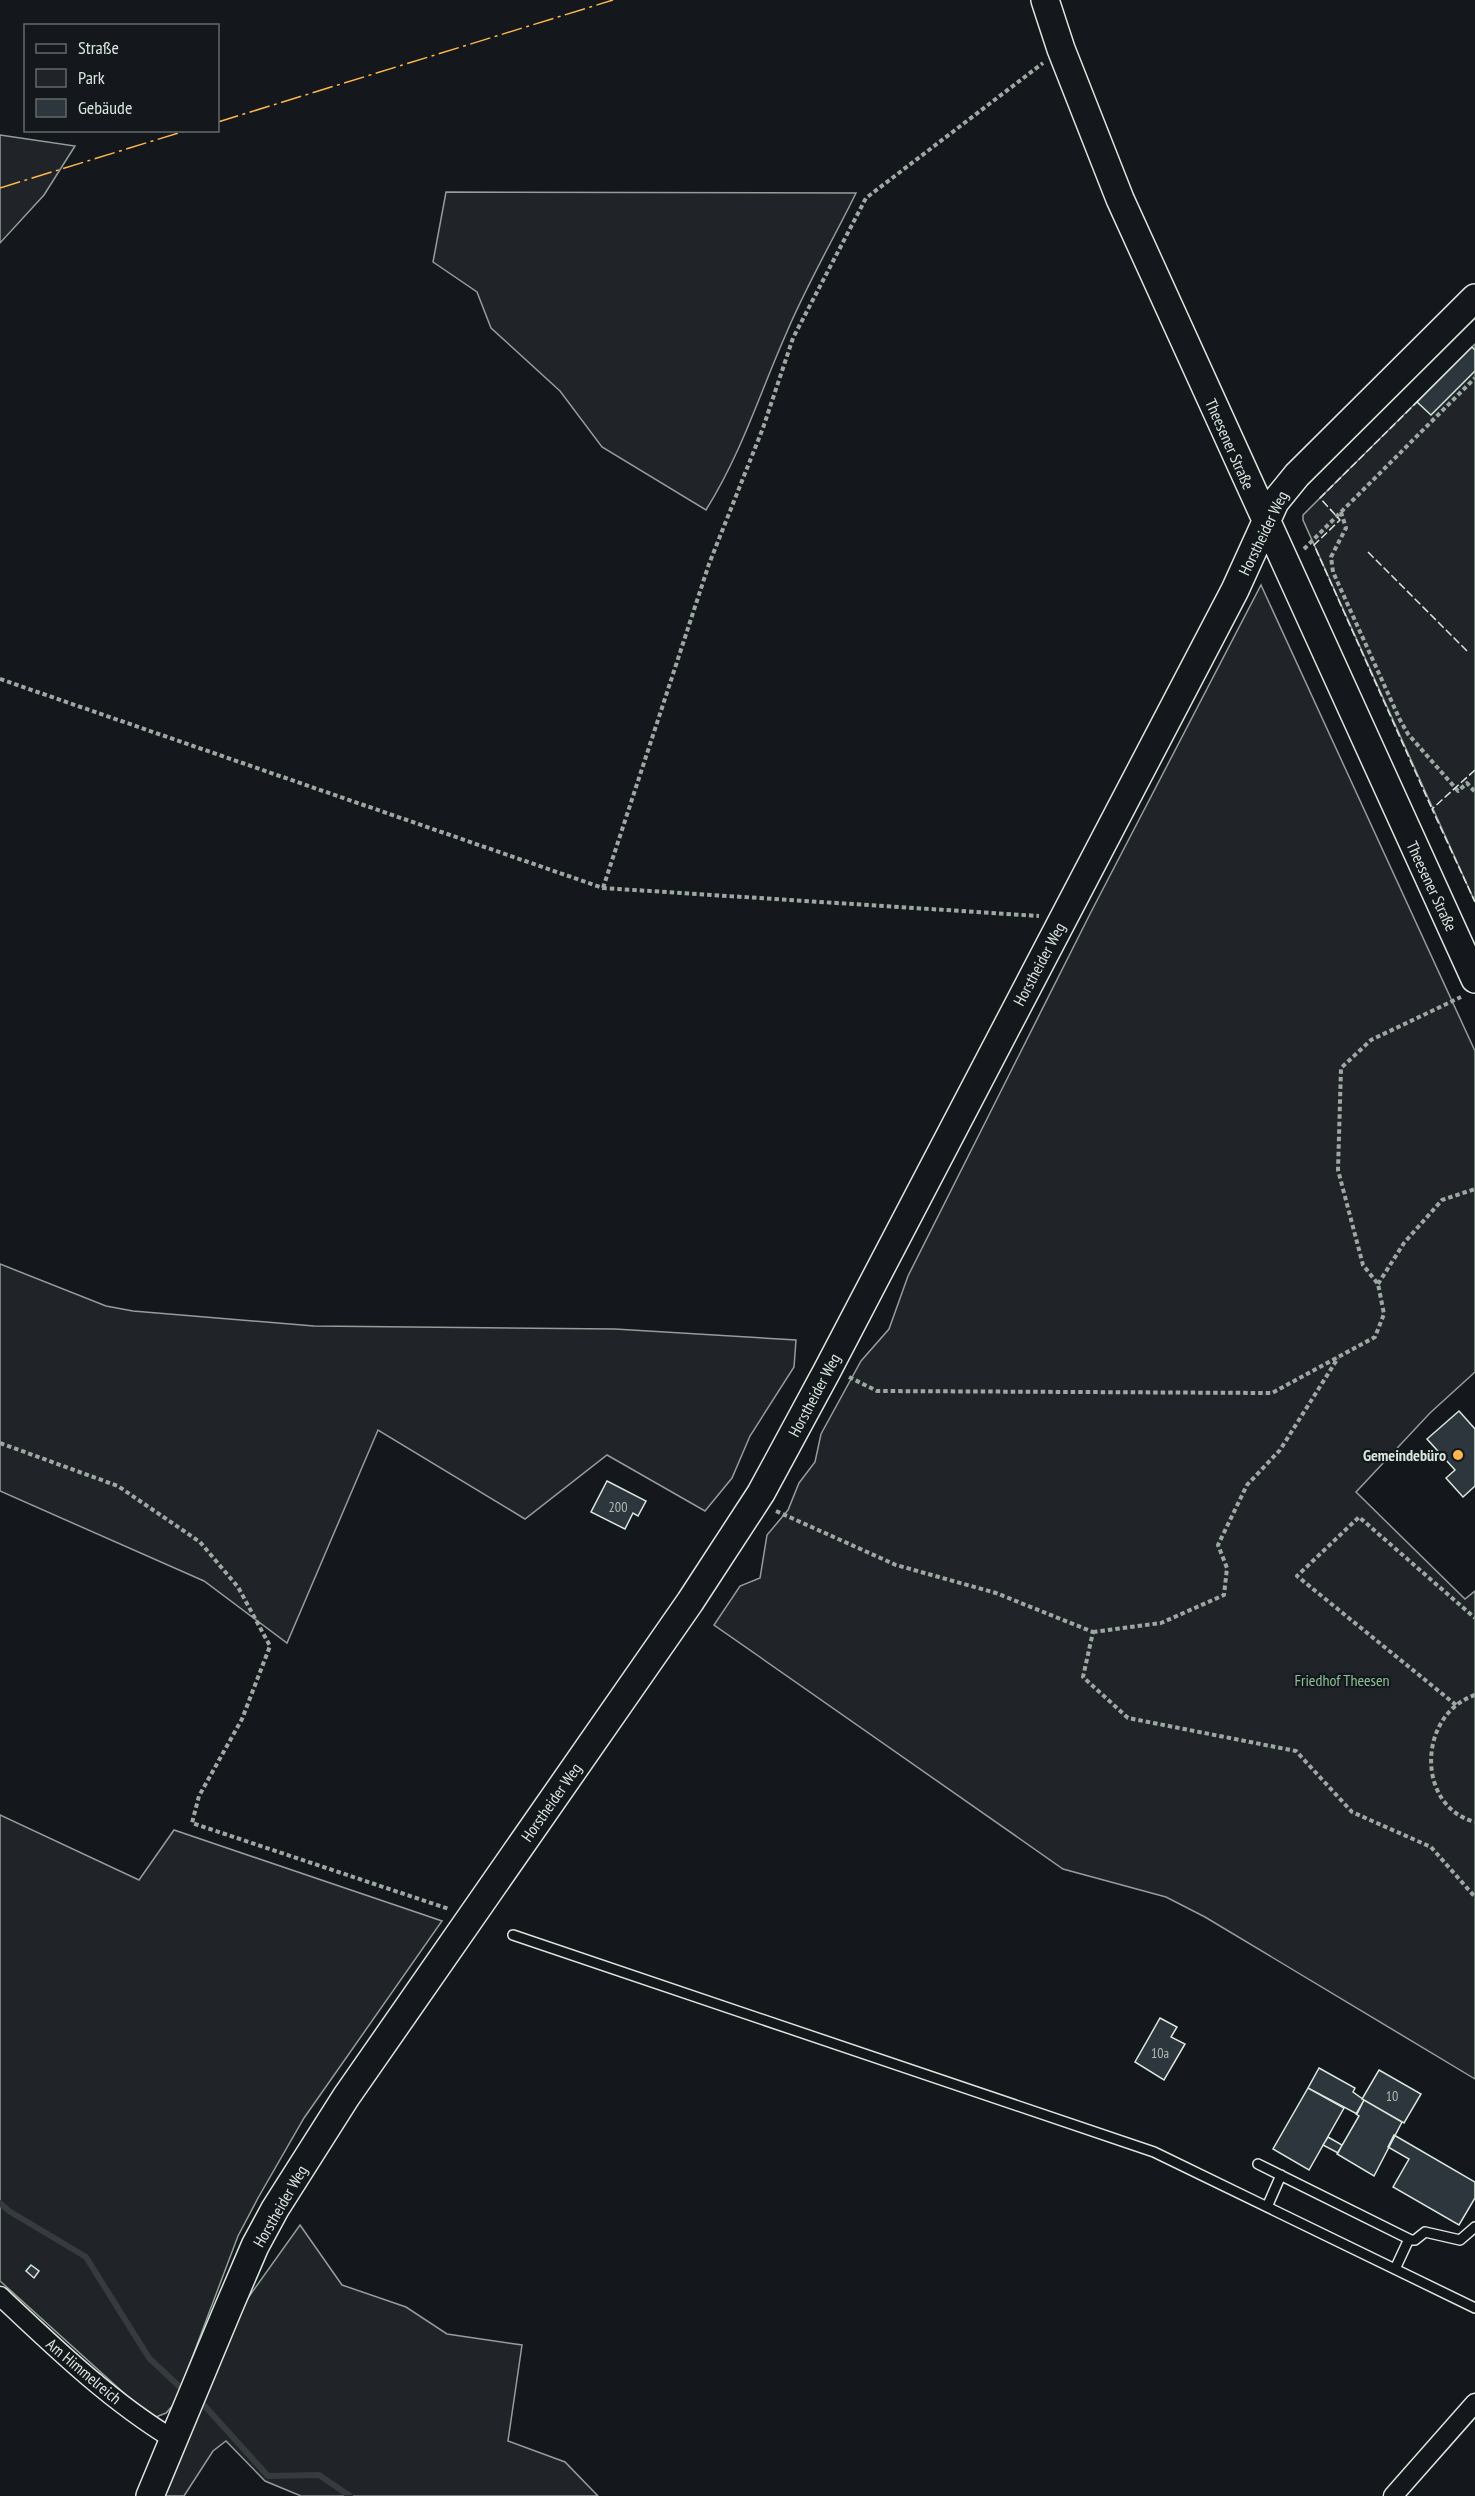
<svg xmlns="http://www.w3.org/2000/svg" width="1475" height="2496" viewBox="0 0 1475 2496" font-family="'PT Sans Narrow',sans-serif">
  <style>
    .green { fill: #202428; stroke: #939e99; stroke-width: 1.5 }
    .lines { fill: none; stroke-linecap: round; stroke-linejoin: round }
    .stream { stroke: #363b3e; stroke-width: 6 }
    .building { fill: #2c363c; stroke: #d8e6dc; stroke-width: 1.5 }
    .lane-casing { stroke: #d8e6dc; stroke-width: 12 }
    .street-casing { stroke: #d8e6dc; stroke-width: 21 }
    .secondary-casing { stroke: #d8e6dc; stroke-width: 30 }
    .path { stroke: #9da8a2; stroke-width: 4; stroke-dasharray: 4.5 3; stroke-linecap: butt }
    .lane { stroke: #14181c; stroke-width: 9 }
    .street { stroke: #14181c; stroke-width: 18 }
    .secondary { stroke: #14181c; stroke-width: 27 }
    .fence { stroke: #d8e6dc; stroke-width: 1.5; stroke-dasharray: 8 3; stroke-linecap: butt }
    .power { stroke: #ffb74d; stroke-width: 1.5; stroke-dasharray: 21 4.5 3 4.5; stroke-linecap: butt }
    .poi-dot { fill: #ffb74d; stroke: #14181c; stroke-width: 2 }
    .labels { text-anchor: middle; stroke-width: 4.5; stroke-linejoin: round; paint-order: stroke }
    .number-label { font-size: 14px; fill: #adbab4 }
    .street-label { font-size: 16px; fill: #d8e6dc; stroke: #14181c }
    .poi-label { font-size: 16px; font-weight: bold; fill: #d8e6dc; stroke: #14181c; text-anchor: end }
    .park-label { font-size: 16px; fill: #8ac095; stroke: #14181c }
  </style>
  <rect width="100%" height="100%" fill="#14181c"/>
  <path class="green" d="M 0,135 L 75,146 L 44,195 L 0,243 Z
    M 446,192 L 856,193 C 833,240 806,286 786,334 C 759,395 742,452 706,510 L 602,447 L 560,391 L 491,328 L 477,292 L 433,262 Z
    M 1475,344 L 1475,902 L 1303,520 L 1303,515 L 1320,498 Z
    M 1261,585 L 1475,1051 L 1475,1372 L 1430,1413 L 1356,1492 L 1465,1599 L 1475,1591 L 1475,2079 L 1205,1917 L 1166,1897 L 1063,1869 L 714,1625 L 740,1586 L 760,1578 L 767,1535 L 788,1510 L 799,1483 L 815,1462 L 821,1434 L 861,1361 L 889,1329 L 908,1276 L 1091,912 Z
    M 0,1264 L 106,1306 L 133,1311 L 314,1326 L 615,1329 L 796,1340 L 794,1367 L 750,1436 L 732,1478 L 705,1511 L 607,1455 L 525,1519 L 378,1430 L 287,1643 L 204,1581 L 0,1491 Z
    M 0,1815 L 139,1880 L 174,1830 L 442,1921 L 304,2118 L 258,2198 L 238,2236 L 175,2403 L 166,2413 L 156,2417 L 146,2413 L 0,2281 Z
    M 300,2225 L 342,2285 L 406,2307 L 447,2334 L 522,2345 L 508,2441 L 565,2462 L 598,2496 L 301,2496 L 265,2481 L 226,2441 L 213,2451 L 184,2496 L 162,2496 L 233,2319 Z"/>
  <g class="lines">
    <path class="stream" d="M 0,2203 L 9,2211 L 86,2257 L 149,2358 L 182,2389
      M 203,2404 L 268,2476 L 319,2475 L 350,2496"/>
  </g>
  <path class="building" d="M 1472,347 L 1475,350 L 1475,371 L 1431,415 L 1417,402 Z
    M 1459,1411 L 1475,1429 L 1475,1486 L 1463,1497 L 1446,1478 L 1455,1470 L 1427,1439 Z
    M 607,1481 L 646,1501 L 638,1516 L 633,1513 L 625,1529 L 591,1512 Z
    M 1160,2018 L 1177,2027 L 1171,2037 L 1185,2044 L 1164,2080 L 1135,2062 Z
    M 1319,2068 L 1355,2088 L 1353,2092 L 1364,2100 L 1357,2114 L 1308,2088 Z
    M 1379,2070 L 1421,2094 L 1404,2123 L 1362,2099 Z
    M 1308,2088 L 1344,2108 L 1309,2170 L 1273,2149 Z
    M 1364,2100 L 1402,2122 L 1374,2176 L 1337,2154 L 1359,2116 L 1356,2114 Z
    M 1394,2135 L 1475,2182 L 1475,2198 L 1459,2225 L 1393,2187 L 1409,2159 L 1388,2147 Z
    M 1328,2137 L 1342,2145 L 1338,2153 L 1323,2145 Z
    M 31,2265 L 39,2271 L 34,2278 L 26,2271 Z"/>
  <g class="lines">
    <defs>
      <path id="lane" d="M 513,1935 L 1154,2152 L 1475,2308
        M 1258,2164 L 1411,2240 L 1415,2240 L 1425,2232 L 1460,2240 L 1475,2227
        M 1267,2207 L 1281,2175
        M 1395,2269 L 1409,2239"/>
      <path id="street" d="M 0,2296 C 54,2347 110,2401 173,2439
        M 1393,2496 L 1475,2403"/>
      <path id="secondary" d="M 1045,0 L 1061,49 L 1120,199 L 1475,979
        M 150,2496 L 228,2309 L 255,2246 L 275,2209 L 346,2097 L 690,1602 L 761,1493 L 827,1371 L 1235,590 L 1275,502 L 1297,475 L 1475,298"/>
    </defs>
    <use href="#lane" class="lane-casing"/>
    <use href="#street" class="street-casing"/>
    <use href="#secondary" class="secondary-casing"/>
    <path class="path" d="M 1341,512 L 1346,528 L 1331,557 L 1333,572 L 1400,720 L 1408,734 L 1458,791 L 1467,783 L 1475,792
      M 1304,549 L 1475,378
      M 0,679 L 603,888 L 1039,916
      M 603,888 L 709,564 L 763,428 L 793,338 L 866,198 L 1043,63
      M 1378,1284 L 1404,1243 L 1442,1200 L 1475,1189
      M 849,1377 L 877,1391 L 1272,1393 L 1375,1337 L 1384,1314 L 1378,1284 L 1363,1265 L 1338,1170 L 1341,1068 L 1371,1040 L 1461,997
      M 0,1443 L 118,1486 L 200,1542 L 238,1587 L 270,1646 L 242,1719 L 199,1796 L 192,1823 L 449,1909
      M 776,1511 L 896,1565 L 996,1593 L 1093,1632 L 1083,1677 L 1128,1718 L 1296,1751 L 1352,1812 L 1431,1847 L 1475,1897
      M 1093,1632 L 1161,1623 L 1224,1595 L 1227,1568 L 1218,1545 L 1247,1485 L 1280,1450 L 1338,1358
      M 1475,1695 C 1418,1714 1415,1806 1475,1822
      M 1456,1705 L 1297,1576 L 1359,1517 L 1475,1618"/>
    <use href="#lane" class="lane"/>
    <use href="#street" class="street"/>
    <use href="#secondary" class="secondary"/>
    <path class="fence" d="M 1419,400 L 1320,498 L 1340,520 L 1314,545 L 1432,809
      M 1368,552 L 1468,652
      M 1475,770 L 1432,809 L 1475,902"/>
    <path class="power" d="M 218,122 L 613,0
      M 0,188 L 188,130"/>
  </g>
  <circle class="poi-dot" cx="1458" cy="1455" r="6"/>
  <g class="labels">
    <g class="number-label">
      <text x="618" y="1512">200</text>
      <text x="1160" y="2058">10a</text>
      <text x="1392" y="2101">10</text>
    </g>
    <g class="street-label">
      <text transform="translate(1230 444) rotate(66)" y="6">Theesener Straße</text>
      <text transform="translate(1263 533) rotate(-64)" y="6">Horstheider Weg</text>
      <text transform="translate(1432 886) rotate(65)" y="6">Theesener Straße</text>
      <text transform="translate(1039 964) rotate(-62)" y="6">Horstheider Weg</text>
      <text transform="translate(814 1395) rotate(-62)" y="6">Horstheider Weg</text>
      <text transform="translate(551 1802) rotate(-55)" y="6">Horstheider Weg</text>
      <text transform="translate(280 2206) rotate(-60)" y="6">Horstheider Weg</text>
      <text transform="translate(84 2371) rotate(40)" y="6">Am Himmelreich</text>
    </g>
    <g class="poi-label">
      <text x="1446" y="1461">Gemeindebüro</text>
    </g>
    <g class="park-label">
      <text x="1342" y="1686">Friedhof Theesen</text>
    </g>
  </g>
  <rect x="24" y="24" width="195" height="108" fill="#14181c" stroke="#626a69" stroke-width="1.5"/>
  <rect x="36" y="44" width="30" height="9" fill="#14181c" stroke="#626a69" stroke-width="1.5"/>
  <text x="78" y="54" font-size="18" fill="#d8e6dc">Straße</text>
  <rect x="36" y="69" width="30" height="18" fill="#202428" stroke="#626a69" stroke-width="1.5"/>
  <text x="78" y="84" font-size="18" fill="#d8e6dc">Park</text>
  <rect x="36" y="99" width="30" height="18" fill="#2c363c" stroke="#626a69" stroke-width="1.5"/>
  <text x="78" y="114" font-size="18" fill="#d8e6dc">Gebäude</text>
</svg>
